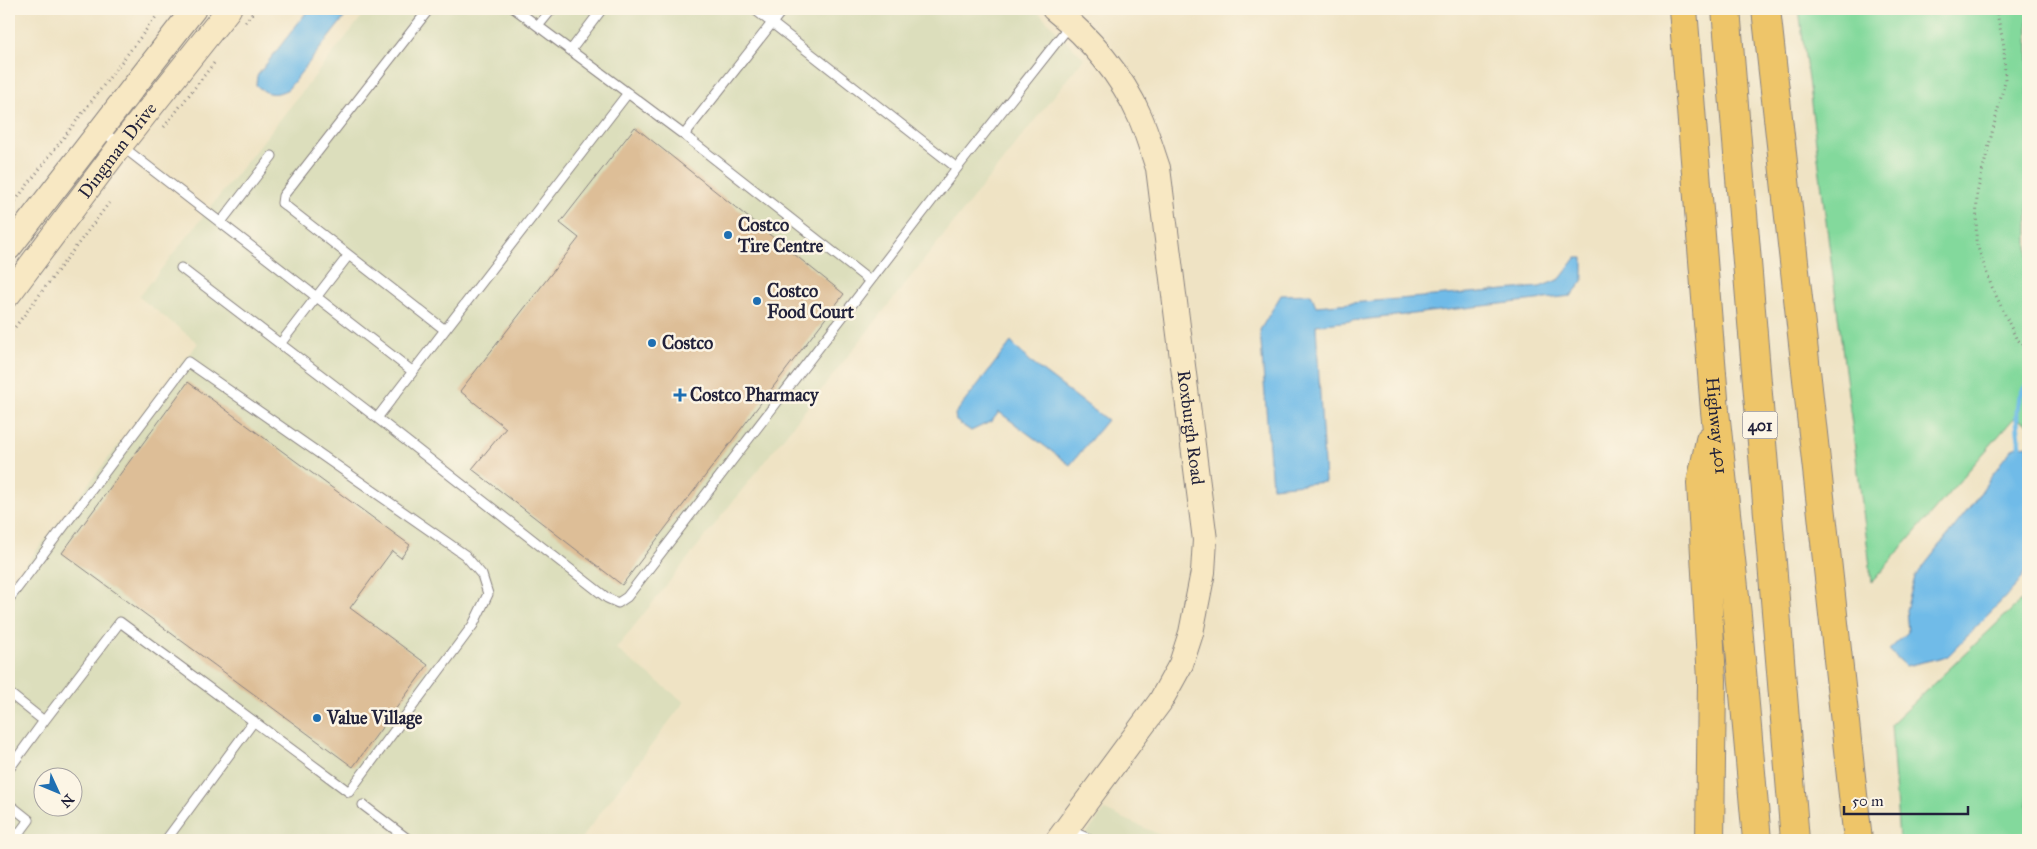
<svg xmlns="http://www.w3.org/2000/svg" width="2037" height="849" viewBox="0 0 2037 849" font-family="'IM FELL Great Primer',serif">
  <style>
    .built { fill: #dcdebc; fill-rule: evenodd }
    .green { fill: #83d99c; stroke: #527e6c }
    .water { fill: #6fbbe8; stroke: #486e92 }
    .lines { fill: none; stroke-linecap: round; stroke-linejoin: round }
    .stream { stroke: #6fbbe8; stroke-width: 5 }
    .building { fill: #ddbe97 }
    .lane-casing { stroke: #888280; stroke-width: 11 }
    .secondary-casing { stroke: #888280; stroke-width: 26 }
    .highway-casing { stroke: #888280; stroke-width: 30 }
    .path { stroke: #888280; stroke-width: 3; stroke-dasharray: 1 4; stroke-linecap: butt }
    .lane { stroke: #fff; stroke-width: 9 }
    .secondary { stroke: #f8e8c3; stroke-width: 24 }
    .highway { stroke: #eec569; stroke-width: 28 }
    .poi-dot { fill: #1f6fb2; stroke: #fcf5e5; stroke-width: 2 }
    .labels { text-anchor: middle; stroke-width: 5; stroke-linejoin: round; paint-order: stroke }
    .shield { fill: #fcf5e5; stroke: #63616e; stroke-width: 1 }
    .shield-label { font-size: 16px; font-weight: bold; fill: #22223b }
    .street-label { font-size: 18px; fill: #22223b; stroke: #fcf5e5 }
    .poi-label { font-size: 18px; font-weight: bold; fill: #22223b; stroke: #fcf5e5; text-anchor: start }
  </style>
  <rect width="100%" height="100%" fill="#fcf5e5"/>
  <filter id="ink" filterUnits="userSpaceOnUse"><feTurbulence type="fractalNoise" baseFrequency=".02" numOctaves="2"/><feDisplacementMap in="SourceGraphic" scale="10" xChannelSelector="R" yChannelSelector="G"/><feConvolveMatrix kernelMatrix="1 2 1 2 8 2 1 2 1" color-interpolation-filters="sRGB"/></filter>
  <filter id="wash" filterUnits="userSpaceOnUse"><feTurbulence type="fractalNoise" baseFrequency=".0096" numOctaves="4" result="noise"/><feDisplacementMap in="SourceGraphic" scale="20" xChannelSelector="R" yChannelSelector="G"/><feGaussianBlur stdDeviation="1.12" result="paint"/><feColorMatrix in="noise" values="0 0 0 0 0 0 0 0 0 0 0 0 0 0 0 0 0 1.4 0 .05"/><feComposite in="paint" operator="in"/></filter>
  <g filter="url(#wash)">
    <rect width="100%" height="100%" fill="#efe3c4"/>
    <path class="built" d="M 368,9 L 1035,9 L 1084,58 L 616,649 L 684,702 L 580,840 L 9,840 L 9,586 L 198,343 L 139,297 ZM 42,776 L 72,776 L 72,806 L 42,806 Z
      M 1105,810 L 1171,840 L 1081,840 Z"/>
    <path class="green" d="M 1799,9 L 2028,9 L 2028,424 L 2014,418 L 1872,582 Z
      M 2028,594 L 2028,840 L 1899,840 L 1891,724 Z"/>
    <path class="water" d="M 309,9 L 351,9 L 288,89 C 275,96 267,95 256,85 L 257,76 Z
      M 1576,258 L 1583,258 L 1583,281 L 1571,296 L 1316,325 L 1325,482 L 1272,487 L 1260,330 L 1281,295 L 1311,294 L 1316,306 L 1540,287 L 1560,279 Z
      M 1011,342 L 1029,361 L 1107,420 L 1070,465 L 999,412 L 992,421 L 971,431 L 956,421 L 955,414 Z
      M 2028,445 L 2028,569 L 2017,585 L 1948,656 L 1906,666 L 1889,650 L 1908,632 L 1906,610 L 1915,577 L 1974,502 L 2002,461 L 2014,447 Z"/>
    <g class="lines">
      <path class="stream" d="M 2020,446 C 2017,425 2012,400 2028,384"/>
    </g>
    <g id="blocks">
      <path class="building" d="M 635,127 L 844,294 L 622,585 L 472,469 L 506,428 L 460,391 L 579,238 L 560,223 Z
        M 188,382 L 410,545 L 401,558 L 392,551 L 350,608 L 428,665 L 353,767 L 62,553 Z"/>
    </g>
  </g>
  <g filter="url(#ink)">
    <use href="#blocks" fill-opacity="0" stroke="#888280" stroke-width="1"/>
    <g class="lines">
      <defs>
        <path id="lane" d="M 429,9 L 283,196 L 282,203 L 445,330
          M 515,9 L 684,135 L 870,281
          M 754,9 L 957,168
          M 538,26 L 552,9
          M 571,50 L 602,9
          M 101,130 L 412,371
          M 684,135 L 783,9
          M 221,222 L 272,156
          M 181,268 L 377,418 L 628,93
          M 280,344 L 348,256
          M 377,418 L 607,598 L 618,603 L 627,597 L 957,168 L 1070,25
          M 9,599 L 188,362 L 465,555 L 482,575 L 488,594 L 473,625 L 349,792 L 120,622 L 44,721 L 9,693
          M 9,769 L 44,721
          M 9,804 L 29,820 L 14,840
          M 363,805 L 409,840
          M 1067,829 L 1092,840
          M 166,840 L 254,721"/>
        <g id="secondary">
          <path id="s1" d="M 1054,9 C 1089,37 1122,75 1140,117 C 1147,133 1152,151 1158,168 L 1205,540 L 1203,572 L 1191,633 L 1181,664 L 1160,702 L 1058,840"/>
          <path d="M 9,248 L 194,9"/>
          <path id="s2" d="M 9,294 L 120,146 L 229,9"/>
        </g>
        <g id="highway">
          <path id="s3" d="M 1683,9 L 1715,411 L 1737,615 L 1757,840"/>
          <path d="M 1726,9 L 1795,840"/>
          <path d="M 1766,9 L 1858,840"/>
          <path d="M 1710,440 L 1701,483 L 1712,680 L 1710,840"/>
        </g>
      </defs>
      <use href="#lane" class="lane-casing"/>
      <use href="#secondary" class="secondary-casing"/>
      <use href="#highway" class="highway-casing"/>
      <path class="path" d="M 1996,9 L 2004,46 L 2005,81 L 1977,193 L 1976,242 L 1991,285 L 2016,338 L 2028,350
        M 245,22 L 256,9
        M 164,127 L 214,63
        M 9,209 L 162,9
        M 9,335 L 109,203"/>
      <use href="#lane" class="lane"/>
      <use href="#secondary" class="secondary"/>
      <use href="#highway" class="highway"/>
    </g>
  </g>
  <g class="poi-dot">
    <circle cx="728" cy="235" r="5"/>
    <circle cx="757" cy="301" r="5"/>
    <circle cx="652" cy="343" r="5"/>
    <path d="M677.5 387.5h5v5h5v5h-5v5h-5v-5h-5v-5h5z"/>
    <circle cx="317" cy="718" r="5"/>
  </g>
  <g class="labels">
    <rect class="shield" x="1742.5" y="411.5" width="35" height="27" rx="4"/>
    <g class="shield-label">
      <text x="1760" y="431">401</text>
    </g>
    <g class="street-label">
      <text dy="6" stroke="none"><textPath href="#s2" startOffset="180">Dingman Drive</textPath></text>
      <text dy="6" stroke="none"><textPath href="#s3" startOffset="418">Highway 401</textPath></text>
      <text dy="6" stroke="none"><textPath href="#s1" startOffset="455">Roxburgh Road</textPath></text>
    </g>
    <g class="poi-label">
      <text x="738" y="231">Costco<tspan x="738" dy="21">Tire Centre</tspan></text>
      <text x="767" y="297">Costco<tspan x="767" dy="21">Food Court</tspan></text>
      <text x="662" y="349">Costco</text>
      <text x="690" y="401">Costco Pharmacy</text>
      <text x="327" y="724">Value Village</text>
    </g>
  </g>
  <rect width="2037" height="849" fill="none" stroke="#fcf5e5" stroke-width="30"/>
  <g transform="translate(58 792) rotate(134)"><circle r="24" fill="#fcf5e5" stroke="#a5a1a1"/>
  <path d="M0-4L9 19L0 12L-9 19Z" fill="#1f6fb2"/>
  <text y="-8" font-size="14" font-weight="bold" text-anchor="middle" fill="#22223b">N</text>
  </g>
  <path d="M1844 806v8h124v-8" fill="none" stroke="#22223b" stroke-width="2.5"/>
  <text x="1852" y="806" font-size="15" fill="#22223b" stroke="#fcf5e5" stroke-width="4" paint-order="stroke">50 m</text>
</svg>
